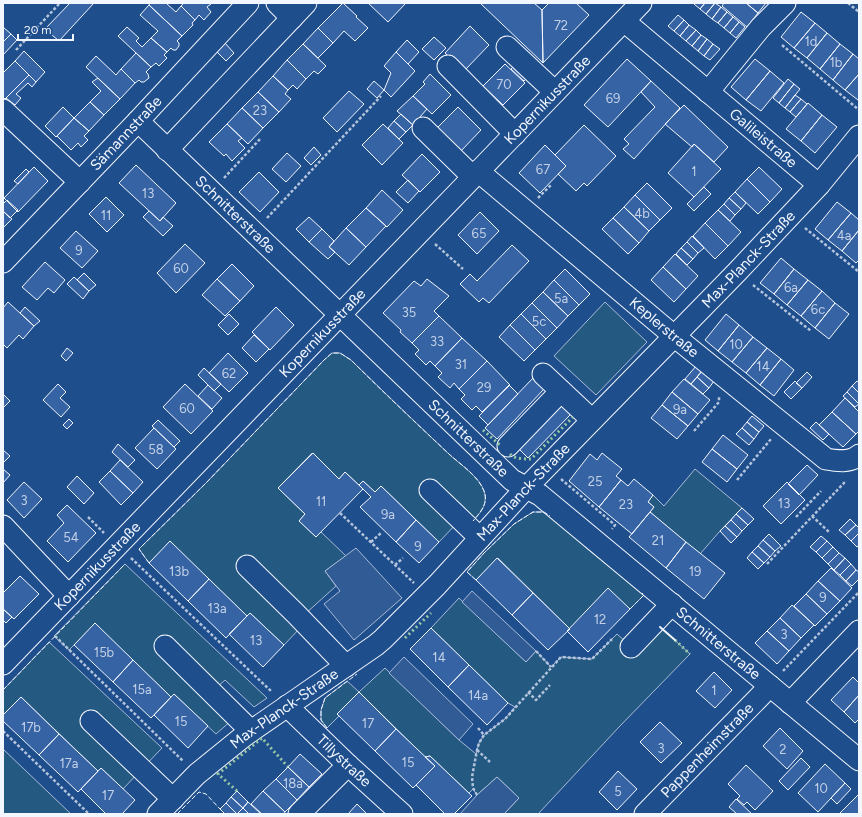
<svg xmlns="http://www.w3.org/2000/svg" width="862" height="817" viewBox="0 0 862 817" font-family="Figtree,sans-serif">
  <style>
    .green { fill: #245a82; stroke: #a8bbd7 }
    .parking { fill: #305b95; stroke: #a8bbd7 }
    .building { fill: #3563a3; stroke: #f2f6ff }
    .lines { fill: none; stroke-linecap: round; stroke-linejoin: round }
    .minor-casing { stroke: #f2f6ff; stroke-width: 23 }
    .path { stroke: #b3c4dc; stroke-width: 2.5; stroke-dasharray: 3 2; stroke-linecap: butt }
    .minor { stroke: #1f4e8c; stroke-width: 21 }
    .hedge { stroke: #97c8a6; stroke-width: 3; stroke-dasharray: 2 3; stroke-linecap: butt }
    .fence { stroke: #f2f6ff; stroke-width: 1; stroke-dasharray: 5 2; stroke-linecap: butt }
    .wall { stroke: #f2f6ff; stroke-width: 2 }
    .labels { text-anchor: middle; stroke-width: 3; stroke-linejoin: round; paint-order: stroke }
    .number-label { font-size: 13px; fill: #c3d1e8 }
    .street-label { font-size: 15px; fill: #f2f6ff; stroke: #1f4e8c }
  </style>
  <rect width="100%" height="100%" fill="#1f4e8c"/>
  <path class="green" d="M 605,302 L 647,342 L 596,395 L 554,356 Z
    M 332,353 L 340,353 L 351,360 C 384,392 417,424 451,456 C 460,464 481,479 484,491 C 488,505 481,513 471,522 L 457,523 L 439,542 L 381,486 L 375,492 L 363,481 L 359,485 L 345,472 L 339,479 L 312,453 L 278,488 L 305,514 L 299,521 L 316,537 L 321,532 L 346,556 L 325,571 L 336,586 L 304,615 L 301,627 L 284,645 L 250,613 L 247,616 L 170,542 L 149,563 L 139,549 L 206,483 L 324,360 Z
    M 695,469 L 742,508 L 720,531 L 700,554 L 650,512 L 654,507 L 648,502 L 653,495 L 664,506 Z
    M 533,512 L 544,512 L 563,526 L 584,546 L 644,595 L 630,609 L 570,629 L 498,558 L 476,580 L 467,572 L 484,553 L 514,524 Z
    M 125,564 L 267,698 L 254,707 L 225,680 L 215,689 L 232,720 L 216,734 L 174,694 L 171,697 L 95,624 L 69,650 L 54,636 Z
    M 459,598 L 526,662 L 536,651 L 551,667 L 561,657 L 592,659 L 617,634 L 634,649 L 658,625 L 690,654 L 619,727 L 538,814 L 504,814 L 519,798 L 497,777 L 477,795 L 473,789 L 469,793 L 430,756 L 425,757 L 359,692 L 337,714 L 339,716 L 327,728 L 321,720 L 321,710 L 325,698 L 347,681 L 359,692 L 385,668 L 459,740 L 476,754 L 479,743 L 484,735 L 505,719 L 515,707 L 508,703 L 431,628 Z
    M 49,642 L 162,748 L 138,773 L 123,789 L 101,768 L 98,771 L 21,697 L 3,715 L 3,690 Z
    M 3,749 L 71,814 L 3,814 Z"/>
  <path class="parking" d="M 356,548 L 402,598 L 354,640 L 324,604 L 340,591 L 325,571 Z
    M 472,591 L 536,651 L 526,662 L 462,602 Z
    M 404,657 L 473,724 L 459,740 L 389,673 Z
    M 497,777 L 519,798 L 504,814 L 460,814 L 477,795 Z"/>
  <path class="building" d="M 70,3 L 94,3 L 59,41 L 45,29 Z
    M 150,3 L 167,3 L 167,4 L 176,12 L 181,6 L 195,20 L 192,23 L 193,25 L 182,36 L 149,5 Z
    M 184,3 L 210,3 L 211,4 L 207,7 L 211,12 L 204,20 L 199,15 L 195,20 L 181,6 Z
    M 343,3 L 357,16 L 356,17 L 368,28 L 355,41 L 344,31 L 333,43 L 318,28 Z
    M 368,3 L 406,3 L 388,22 Z
    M 482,3 L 534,3 L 542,10 L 543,63 L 481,4 Z
    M 549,3 L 576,3 L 589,15 L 543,63 L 542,10 Z
    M 695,3 L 705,3 L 700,9 L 694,4 Z
    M 705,3 L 715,3 L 706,14 L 700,9 Z
    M 715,3 L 721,7 L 712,19 L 706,14 Z
    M 724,3 L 746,3 L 758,13 L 747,27 L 722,6 Z
    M 746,3 L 766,3 L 758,13 Z
    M 149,5 L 182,36 L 177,41 L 179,43 L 179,46 L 176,50 L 173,50 L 171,48 L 167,52 L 151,38 L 158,31 L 140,15 Z
    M 721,7 L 727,12 L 718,23 L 712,19 Z
    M 727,12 L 733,17 L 724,28 L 718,23 Z
    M 801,12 L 815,23 L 794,48 L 781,37 Z
    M 678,15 L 684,20 L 674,31 L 668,26 Z
    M 733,17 L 739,22 L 730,33 L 724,28 Z
    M 684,20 L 689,25 L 680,36 L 674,31 Z
    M 739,22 L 745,27 L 736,38 L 730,33 Z
    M 815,23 L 827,33 L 807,58 L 794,48 Z
    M 689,25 L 696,30 L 686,41 L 680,36 Z
    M 470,26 L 489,45 L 464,71 L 445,53 Z
    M 3,27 L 11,34 L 3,42 Z
    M 127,27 L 139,38 L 136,41 L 142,47 L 151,38 L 167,52 L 164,55 L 167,58 L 159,66 L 156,63 L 151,67 L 118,36 Z
    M 318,28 L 333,43 L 318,58 L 303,44 Z
    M 696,30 L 701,35 L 692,46 L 686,41 Z
    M 827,33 L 840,44 L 820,69 L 807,58 Z
    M 11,34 L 17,40 L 3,55 L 3,42 Z
    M 701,35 L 707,39 L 698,51 L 692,46 Z
    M 434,37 L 446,48 L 434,60 L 422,49 Z
    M 707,39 L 713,44 L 704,56 L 698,51 Z
    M 407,40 L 419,52 L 408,64 L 396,52 Z
    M 224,42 L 234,53 L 226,61 L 215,50 Z
    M 303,44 L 326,66 L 318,74 L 314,71 L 306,79 L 287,60 Z
    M 713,44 L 720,49 L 710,60 L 704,56 Z
    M 840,44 L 853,54 L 833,80 L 820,69 Z
    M 24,51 L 45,72 L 36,82 L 15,61 Z
    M 396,52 L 415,71 L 391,97 L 384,90 L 391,73 L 384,66 Z
    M 136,53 L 151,67 L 146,72 L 148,74 L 149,78 L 144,82 L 141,82 L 139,80 L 135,83 L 121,69 Z
    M 853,54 L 859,59 L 859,74 L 845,90 L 833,80 Z
    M 96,56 L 116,75 L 121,69 L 135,83 L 120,99 L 86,67 Z
    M 627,59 L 651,81 L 608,127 L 584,105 Z
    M 755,59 L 770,71 L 746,100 L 731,87 Z
    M 287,60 L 306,79 L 297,89 L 293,85 L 288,90 L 273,76 Z
    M 15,61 L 29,75 L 5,99 L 3,97 L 3,73 Z
    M 517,63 L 530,75 L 524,81 L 511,69 Z
    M 505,64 L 525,83 L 503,105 L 483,86 Z
    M 770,71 L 784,83 L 761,111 L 746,100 Z
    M 430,74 L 451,95 L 432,114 L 413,96 L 425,84 L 423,82 Z
    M 859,74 L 859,99 L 858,100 L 845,90 Z
    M 29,75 L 36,82 L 32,87 L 28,83 L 16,94 L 21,98 L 15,105 L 6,98 Z
    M 273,76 L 288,90 L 285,94 L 291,99 L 279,112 L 258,92 Z
    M 98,78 L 120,99 L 104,115 L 90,102 L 101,91 L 92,82 Z
    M 788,79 L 794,84 L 779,103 L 773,98 Z
    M 374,81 L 384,90 L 377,98 L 367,89 Z
    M 651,81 L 680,108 L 634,159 L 623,149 L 629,144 L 624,139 L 655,107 L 641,92 Z
    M 794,84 L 800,89 L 785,108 L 779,103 Z
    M 349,91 L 364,104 L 337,132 L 323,118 Z
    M 258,92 L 279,112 L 263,128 L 242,108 Z
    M 795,95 L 801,99 L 790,112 L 785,108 Z
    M 413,96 L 427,109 L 413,125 L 397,111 Z
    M 801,99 L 807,104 L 796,117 L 790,112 Z
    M 90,102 L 104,115 L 89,131 L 74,118 Z
    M 808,103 L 822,115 L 801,141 L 786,129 Z
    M 684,105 L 728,147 L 714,162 L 694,144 L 692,147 L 665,124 Z
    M 63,107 L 74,118 L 56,137 L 45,126 Z
    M 458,107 L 481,130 L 459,153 L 435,130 Z
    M 242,108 L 263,128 L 248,144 L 227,124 Z
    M 401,114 L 413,125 L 406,132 L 394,121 Z
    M 822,115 L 837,127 L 815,153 L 801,141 Z
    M 74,118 L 89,131 L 84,136 L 88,140 L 81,147 L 78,143 L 71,150 L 57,136 Z
    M 394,121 L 406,132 L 399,139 L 388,128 Z
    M 227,124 L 242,138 L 238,141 L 245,148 L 232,161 L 226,154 L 224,156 L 209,142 Z
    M 383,124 L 403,143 L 382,165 L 362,145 Z
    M 584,125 L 616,156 L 587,186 L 584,183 L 576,191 L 558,174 L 566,166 L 555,155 Z
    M 694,144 L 721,169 L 694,197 L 668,173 Z
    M 545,145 L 566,166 L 540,193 L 519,173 Z
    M 314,147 L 321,155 L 311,165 L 304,158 Z
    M 287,153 L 301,166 L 286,182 L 272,169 Z
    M 422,154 L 440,172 L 420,192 L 402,175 Z
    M 136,165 L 176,203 L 160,221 L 119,183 Z
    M 34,167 L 48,181 L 18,212 L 4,198 Z
    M 759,167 L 782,189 L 770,202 L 747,179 Z
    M 26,169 L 29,172 L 18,184 L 14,181 Z
    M 259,172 L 279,192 L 260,212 L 239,192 Z
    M 747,179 L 770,202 L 758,214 L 735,192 Z
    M 408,180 L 419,191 L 408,203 L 396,192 Z
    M 647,183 L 672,208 L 660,220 L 635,195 Z
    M 704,187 L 711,194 L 694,211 L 687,204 Z
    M 382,190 L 403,210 L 387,227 L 366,208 Z
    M 735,192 L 746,203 L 741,209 L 729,198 Z
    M 635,195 L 660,220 L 649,231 L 624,207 Z
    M 106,197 L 124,215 L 107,232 L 89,214 Z
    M 729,198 L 741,209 L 735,215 L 724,204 Z
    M 7,200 L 18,210 L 10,218 L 3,211 L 3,204 Z
    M 837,202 L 851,213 L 828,240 L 815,229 Z
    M 724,204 L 735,215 L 730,221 L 718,210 Z
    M 624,207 L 649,231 L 639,243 L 613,218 Z
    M 366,208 L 386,226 L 366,247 L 346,228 Z
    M 718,210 L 741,232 L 728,246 L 705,223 Z
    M 3,211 L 12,219 L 3,228 Z
    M 149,211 L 160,221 L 163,217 L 173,226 L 163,236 L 143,217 Z
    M 480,212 L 499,231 L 477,254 L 458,235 Z
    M 851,213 L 859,220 L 859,230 L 842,251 L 828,240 Z
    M 309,217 L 322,229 L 309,242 L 296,229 Z
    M 613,218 L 639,243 L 628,254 L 602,229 Z
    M 705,223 L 728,246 L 715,259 L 693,236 Z
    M 346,228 L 366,247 L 349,265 L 329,247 Z
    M 322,229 L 334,241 L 329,247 L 335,252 L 328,259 L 309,242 Z
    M 859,230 L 859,260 L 856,263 L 842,251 Z
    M 76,231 L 98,251 L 82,268 L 60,248 Z
    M 692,236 L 704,248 L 698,253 L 687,242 Z
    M 687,242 L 698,253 L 693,259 L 681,248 Z
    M 185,244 L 205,263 L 176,293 L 157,273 Z
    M 512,245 L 529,261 L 489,303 L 483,298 L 479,302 L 460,284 L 470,274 L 477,281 Z
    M 681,248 L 693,259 L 687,265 L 676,254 Z
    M 675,254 L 698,276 L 686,289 L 663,267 Z
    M 781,258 L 794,269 L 774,294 L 760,283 Z
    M 45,262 L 65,280 L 54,293 L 48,288 L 37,300 L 22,287 Z
    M 232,264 L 254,286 L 240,301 L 217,279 Z
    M 663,267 L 686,289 L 674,302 L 651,280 Z
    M 565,269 L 590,294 L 579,305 L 554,280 Z
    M 794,269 L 808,280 L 787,305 L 774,294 Z
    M 84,273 L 96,285 L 89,291 L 77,280 Z
    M 74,277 L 89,291 L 83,299 L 67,284 Z
    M 217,279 L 240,301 L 225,316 L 202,295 Z
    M 427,279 L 449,296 L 434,311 L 439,316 L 412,343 L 400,332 L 401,330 L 383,313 L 414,281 L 421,286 Z
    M 554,280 L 579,305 L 568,316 L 543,292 Z
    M 808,280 L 822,291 L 801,316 L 787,305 Z
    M 822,291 L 835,303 L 815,328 L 801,316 Z
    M 543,292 L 568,316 L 557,328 L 532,303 Z
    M 8,302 L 34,326 L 23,339 L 19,335 L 7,348 L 3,344 L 3,308 Z
    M 532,303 L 557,328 L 546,339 L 521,314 Z
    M 835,303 L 849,314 L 829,339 L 815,328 Z
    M 25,307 L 40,321 L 34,326 L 20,313 Z
    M 276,307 L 294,325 L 270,350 L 252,332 Z
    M 229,314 L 239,324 L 228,335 L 218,325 Z
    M 521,314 L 546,339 L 535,350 L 510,325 Z
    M 726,314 L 739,325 L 718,351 L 705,340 Z
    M 439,316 L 462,338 L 435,366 L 430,361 L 426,365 L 415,354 L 419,350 L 412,343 Z
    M 510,325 L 535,350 L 524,361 L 499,337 Z
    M 739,325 L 753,337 L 732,362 L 718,351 Z
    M 254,335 L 269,349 L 256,362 L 242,348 Z
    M 753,337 L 767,348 L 746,373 L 732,362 Z
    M 462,338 L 487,361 L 459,389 L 454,383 L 450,388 L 438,377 L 442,373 L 435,366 Z
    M 67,348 L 73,353 L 66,361 L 61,356 Z
    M 767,348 L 781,359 L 760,385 L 746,373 Z
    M 228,353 L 248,373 L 229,392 L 209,373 Z
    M 781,359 L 794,370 L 774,396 L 760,385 Z
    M 487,361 L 510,385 L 482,412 L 476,406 L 472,410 L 461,399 L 465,395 L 459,389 Z
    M 696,366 L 702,371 L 691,384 L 685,379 Z
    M 204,368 L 221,384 L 214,391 L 198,375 Z
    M 702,371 L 714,381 L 709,388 L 697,377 Z
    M 807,372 L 812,377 L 802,388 L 796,383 Z
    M 697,377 L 709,388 L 703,394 L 691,384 Z
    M 533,378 L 544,389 L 497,439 L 485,428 Z
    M 684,379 L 710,400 L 698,414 L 672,392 Z
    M 795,381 L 802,388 L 791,399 L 784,392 Z
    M 857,381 L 859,382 L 859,393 L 852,386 Z
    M 58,384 L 66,392 L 60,398 L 70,407 L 61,417 L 43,400 Z
    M 185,384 L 213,411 L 191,434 L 163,407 Z
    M 208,385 L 222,398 L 212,409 L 198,396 Z
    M 509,385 L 518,394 L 488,425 L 479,416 Z
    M 852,386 L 859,393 L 859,404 L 847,392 Z
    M 672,392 L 698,414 L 688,426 L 662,405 Z
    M 847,392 L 859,404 L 855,407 L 843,396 Z
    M 3,394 L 10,401 L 3,408 Z
    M 845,398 L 859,412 L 859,431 L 856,434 L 832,412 Z
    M 560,404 L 571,414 L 528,458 L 518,448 Z
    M 662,405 L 688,426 L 677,439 L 651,418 Z
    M 832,412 L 856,434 L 843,447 L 819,425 Z
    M 752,416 L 764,426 L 759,432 L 747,422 Z
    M 69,419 L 73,423 L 67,429 L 63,425 Z
    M 158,420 L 180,441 L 174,447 L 152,426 Z
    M 747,422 L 759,432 L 754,439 L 742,428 Z
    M 816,422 L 829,434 L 823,440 L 810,428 Z
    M 154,428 L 176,449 L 157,469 L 135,448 Z
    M 742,428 L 754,439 L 749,445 L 736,434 Z
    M 723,435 L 748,455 L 737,469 L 712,449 Z
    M 118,444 L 135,460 L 128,467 L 112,452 Z
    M 712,449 L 737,469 L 727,482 L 702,462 Z
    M 3,450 L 10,456 L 3,463 Z
    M 313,453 L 339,479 L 345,472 L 363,489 L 316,537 L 299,521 L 305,514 L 278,488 Z
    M 602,453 L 622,469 L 616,476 L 621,480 L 599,507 L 569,481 L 590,454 L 597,460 Z
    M 120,460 L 143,482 L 133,493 L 110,471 Z
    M 807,465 L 818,475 L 799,495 L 788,484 Z
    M 3,469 L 10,475 L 3,483 Z
    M 110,471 L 133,493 L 121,505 L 99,482 Z
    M 77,476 L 94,493 L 84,504 L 67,487 Z
    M 634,479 L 653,495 L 648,502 L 654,507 L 632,534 L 599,507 L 621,480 L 628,486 Z
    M 363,481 L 375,492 L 381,486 L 416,520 L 396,542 L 360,507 L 371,497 L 359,485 Z
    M 24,482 L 42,499 L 24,518 L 7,500 Z
    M 787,482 L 805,500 L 781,524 L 763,506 Z
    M 67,505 L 96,533 L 68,562 L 47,541 L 64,523 L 57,515 Z
    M 742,508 L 754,519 L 748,525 L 736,514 Z
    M 650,512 L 686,542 L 666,568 L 629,537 Z
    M 736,514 L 748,525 L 742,531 L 731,520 Z
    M 850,519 L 856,525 L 845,535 L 839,530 Z
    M 416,520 L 439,542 L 419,563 L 396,542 Z
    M 731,520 L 742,531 L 737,537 L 725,526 Z
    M 856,525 L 859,528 L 859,533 L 851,541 L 845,535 Z
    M 725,526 L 737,537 L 731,543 L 720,531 Z
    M 859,533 L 859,545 L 857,547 L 851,541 Z
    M 769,534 L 781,546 L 775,551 L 763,540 Z
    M 821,536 L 827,541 L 816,552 L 810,547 Z
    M 763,540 L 775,551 L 770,557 L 758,546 Z
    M 170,541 L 209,579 L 188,601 L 149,563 Z
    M 827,541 L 833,547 L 822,558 L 816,552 Z
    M 686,542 L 725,573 L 704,599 L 666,568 Z
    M 758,546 L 770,557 L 764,563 L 752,552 Z
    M 833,547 L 839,553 L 828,564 L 822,558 Z
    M 752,552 L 764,563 L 758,569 L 747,558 Z
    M 839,553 L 845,558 L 834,570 L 828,564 Z
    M 497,558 L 533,593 L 512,615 L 476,580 Z
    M 845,558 L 851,564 L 840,575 L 834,570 Z
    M 851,564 L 856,570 L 846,581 L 840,575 Z
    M 831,568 L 852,588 L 840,601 L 818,581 Z
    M 856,570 L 859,572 L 859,579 L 852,586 L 846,581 Z
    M 20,576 L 39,594 L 14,619 L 3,609 L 3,593 Z
    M 209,579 L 247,616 L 226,638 L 188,601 Z
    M 818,581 L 840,601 L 827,614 L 806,594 Z
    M 608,588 L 630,609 L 588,652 L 567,631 Z
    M 533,593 L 570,629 L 548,650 L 512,615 Z
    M 806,594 L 827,614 L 815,626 L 794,606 Z
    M 792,605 L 814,625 L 801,638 L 780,618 Z
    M 3,609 L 12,617 L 6,623 L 3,620 Z
    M 250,613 L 284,645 L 263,667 L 229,634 Z
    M 780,618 L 801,638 L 789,651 L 767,631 Z
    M 95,623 L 133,660 L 113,682 L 74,645 Z
    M 431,628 L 469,665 L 448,687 L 410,649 Z
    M 767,631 L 789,651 L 777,664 L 755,643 Z
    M 133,660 L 171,697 L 151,718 L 113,682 Z
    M 469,665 L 508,703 L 487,725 L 448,687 Z
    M 714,672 L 732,690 L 715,708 L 696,691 Z
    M 853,677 L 859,683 L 859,695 L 844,712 L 831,700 Z
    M 359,692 L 396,729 L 375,751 L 337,714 Z
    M 174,694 L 208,726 L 188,748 L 154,715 Z
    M 859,695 L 859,719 L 855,723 L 844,712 Z
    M 21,697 L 59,734 L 39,755 L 3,721 L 3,715 Z
    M 660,722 L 682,743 L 661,763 L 640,742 Z
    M 780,728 L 803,751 L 787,769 L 763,746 Z
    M 396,729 L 435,766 L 413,788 L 375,751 Z
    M 59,734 L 98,771 L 78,792 L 39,755 Z
    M 300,754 L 322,774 L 309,787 L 288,767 Z
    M 430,756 L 472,796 L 454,814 L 445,814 L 416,785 L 435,766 L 425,757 Z
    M 801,758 L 810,767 L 788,790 L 779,781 Z
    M 825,764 L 845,783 L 818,812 L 798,793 Z
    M 746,765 L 773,791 L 755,810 L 747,802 L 744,805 L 737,799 L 740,796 L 728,784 Z
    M 288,767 L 309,787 L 297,800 L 276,779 Z
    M 101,768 L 135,800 L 122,814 L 106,814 L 81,789 Z
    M 618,771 L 637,789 L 617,810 L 599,792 Z
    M 276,779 L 297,800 L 285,812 L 263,791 Z
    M 845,783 L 851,789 L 837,804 L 831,798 Z
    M 237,791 L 248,802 L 243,808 L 231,797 Z
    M 263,791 L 285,812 L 284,814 L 262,814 L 251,804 Z
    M 859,794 L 859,814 L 839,814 Z
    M 231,797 L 243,808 L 237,814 L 226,803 Z
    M 736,799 L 752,814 L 737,814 L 729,807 Z
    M 248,802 L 260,813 L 259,814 L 249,814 L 243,808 Z
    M 226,803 L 237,814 L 225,814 L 220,809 Z
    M 357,804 L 367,814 L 348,814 Z
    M 243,808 L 249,814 L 237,814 Z"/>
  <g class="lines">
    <defs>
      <g id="minor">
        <path d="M 277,3 L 292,18"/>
        <path id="s1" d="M 624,21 L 819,185"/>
        <path d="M 507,47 L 555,92"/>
        <path d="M 448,66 L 515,134"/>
        <path d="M 708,92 L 761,27 L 785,3"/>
        <path d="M 3,110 L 80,182"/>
        <path id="s2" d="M 138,121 L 512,480 L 540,495 L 859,760"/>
        <path d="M 423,128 L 473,177"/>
        <path d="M 167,150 L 306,3"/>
        <path id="s3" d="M 478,171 L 674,336 L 826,459 C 837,461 850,463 859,455"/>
        <path id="s4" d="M 3,262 L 138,121 L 248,3"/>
        <path d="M 543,374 L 592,420"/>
        <path d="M 508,446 L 561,391"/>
        <path d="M 430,490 L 480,538"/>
        <path d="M 3,526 L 69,596"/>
        <path d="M 247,566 L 296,614 L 346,666"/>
        <path d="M 165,646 L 251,731"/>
        <path d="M 631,647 L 672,604"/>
        <path id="s5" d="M 3,664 L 641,3"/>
        <path d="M 790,703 L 859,631"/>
        <path id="s6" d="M 287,706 L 348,765 L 402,814"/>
        <path d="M 91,721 L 173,799"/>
        <path id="s7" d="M 158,814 L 197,774 L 244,736 L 376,645 L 383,639 L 437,585 L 526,488 L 737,272 L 819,185 L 859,136"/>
        <path d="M 299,814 L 348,765"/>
        <path id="s8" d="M 645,814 L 770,686"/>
      </g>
    </defs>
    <use href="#minor" class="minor-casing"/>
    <path class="path" d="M 848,3 L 859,12
      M 782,45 L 859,110
      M 16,50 L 60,3
      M 224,178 L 260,139
      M 538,198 L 552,184
      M 267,218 L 381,96
      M 805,228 L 859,272
      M 435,244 L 463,269
      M 753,285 L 811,331
      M 694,431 L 719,402 L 719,397
      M 561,479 L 615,525 L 612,529
      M 737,480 L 771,439
      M 340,513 L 414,583
      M 812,516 L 829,532
      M 88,517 L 104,533
      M 796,517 L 821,491
      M 371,542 L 381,533
      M 131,558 L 272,692
      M 767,564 L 844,483 L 844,480
      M 395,565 L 403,558
      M 55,636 L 183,761
      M 536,651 L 551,667
      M 783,671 L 859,592
      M 528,692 L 536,700 L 550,685
      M 478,728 L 484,735
      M 3,731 L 89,814
      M 477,750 L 490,762
      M 477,795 L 473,788 L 472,777 L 477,750 L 479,743 L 484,735 L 505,719 L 561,657 L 592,659 L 612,639"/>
    <use href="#minor" class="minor"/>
    <path class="hedge" d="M 483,430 L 501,446
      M 510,454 C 515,459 524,459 531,459 L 573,417
      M 405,638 L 431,613
      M 675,640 L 690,654
      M 237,791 L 218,774 L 262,738 L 288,767"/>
    <path class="fence" d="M 149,563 L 139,549 L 206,483 L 324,360 L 332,353 L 340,353 L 351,360 C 383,392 416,423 449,454 C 460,464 477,475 483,489 C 490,501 481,512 473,521
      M 476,580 L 467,572 L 484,553 L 514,524 L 533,512 L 544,512 L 550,516
      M 630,609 L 644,595 L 642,593
      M 3,690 L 125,564
      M 327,728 L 321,720 L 321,710 L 325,698 L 357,674
      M 177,814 L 199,792 L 206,794 L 220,809"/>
    <path class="wall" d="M 660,627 L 675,640"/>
  </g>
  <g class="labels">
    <g class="number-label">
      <text x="561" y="30">72</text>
      <text x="811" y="46">1d</text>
      <text x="836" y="67">1b</text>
      <text x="504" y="89">70</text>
      <text x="613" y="103">69</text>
      <text x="260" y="115">23</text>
      <text x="543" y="174">67</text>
      <text x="694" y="176">1</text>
      <text x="148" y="198">13</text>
      <text x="642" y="218">4b</text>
      <text x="106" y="220">11</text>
      <text x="479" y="238">65</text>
      <text x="844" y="240">4a</text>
      <text x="79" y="255">9</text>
      <text x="181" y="273">60</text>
      <text x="791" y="292">6a</text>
      <text x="561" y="303">5a</text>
      <text x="818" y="314">6c</text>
      <text x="409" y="317">35</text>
      <text x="539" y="326">5c</text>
      <text x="437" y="346">33</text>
      <text x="736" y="349">10</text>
      <text x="461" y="369">31</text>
      <text x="763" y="371">14</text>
      <text x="229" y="378">62</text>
      <text x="484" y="392">29</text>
      <text x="187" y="413">60</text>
      <text x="680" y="414">9a</text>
      <text x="156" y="454">58</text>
      <text x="595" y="486">25</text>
      <text x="24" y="505">3</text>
      <text x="321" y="506">11</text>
      <text x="784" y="508">13</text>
      <text x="626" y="509">23</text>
      <text x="388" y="519">9a</text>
      <text x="71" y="542">54</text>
      <text x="658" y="545">21</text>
      <text x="418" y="551">9</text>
      <text x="179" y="576">13b</text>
      <text x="695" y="576">19</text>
      <text x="823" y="602">9</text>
      <text x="217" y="613">13a</text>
      <text x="600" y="624">12</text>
      <text x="784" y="639">3</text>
      <text x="256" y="645">13</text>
      <text x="104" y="657">15b</text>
      <text x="439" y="662">14</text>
      <text x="142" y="694">15a</text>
      <text x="714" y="695">1</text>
      <text x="478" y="700">14a</text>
      <text x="181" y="726">15</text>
      <text x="368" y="728">17</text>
      <text x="31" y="732">17b</text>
      <text x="661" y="753">3</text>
      <text x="783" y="754">2</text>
      <text x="408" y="767">15</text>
      <text x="69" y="768">17a</text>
      <text x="293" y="788">18a</text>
      <text x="821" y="793">10</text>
      <text x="618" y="796">5</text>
      <text x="108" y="800">17</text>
    </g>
    <g class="street-label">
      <text dy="5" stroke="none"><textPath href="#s5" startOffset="784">Kopernikusstraße</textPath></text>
      <text dy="5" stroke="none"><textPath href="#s4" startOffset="178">Sämannstraße</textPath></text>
      <text dy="5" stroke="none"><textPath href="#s1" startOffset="182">Galileistraße</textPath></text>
      <text dy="5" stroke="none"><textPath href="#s2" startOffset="135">Schnitterstraße</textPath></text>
      <text dy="5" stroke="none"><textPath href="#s7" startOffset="813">Max-Planck-Straße</textPath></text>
      <text dy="5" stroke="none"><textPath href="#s3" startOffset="243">Keplerstraße</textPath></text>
      <text dy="5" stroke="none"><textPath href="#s5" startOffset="460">Kopernikusstraße</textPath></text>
      <text dy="5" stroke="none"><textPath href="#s2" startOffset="458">Schnitterstraße</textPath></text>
      <text dy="5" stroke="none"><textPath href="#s7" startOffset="489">Max-Planck-Straße</textPath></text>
      <text dy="5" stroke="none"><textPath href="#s5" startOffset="136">Kopernikusstraße</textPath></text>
      <text dy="5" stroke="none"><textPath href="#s2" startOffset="782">Schnitterstraße</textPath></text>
      <text dy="5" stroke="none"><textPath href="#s7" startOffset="165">Max-Planck-Straße</textPath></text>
      <text dy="5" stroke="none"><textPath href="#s8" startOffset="89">Pappenheimstraße</textPath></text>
      <text dy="5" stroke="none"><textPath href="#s6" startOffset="79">Tillystraße</textPath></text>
    </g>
  </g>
  <rect width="862" height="817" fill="none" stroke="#f2f6ff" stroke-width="8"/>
  <path d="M18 34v6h55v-6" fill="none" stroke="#f2f6ff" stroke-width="2"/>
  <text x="24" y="34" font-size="12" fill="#f2f6ff" stroke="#1f4e8c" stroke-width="3" paint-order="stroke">20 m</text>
</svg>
